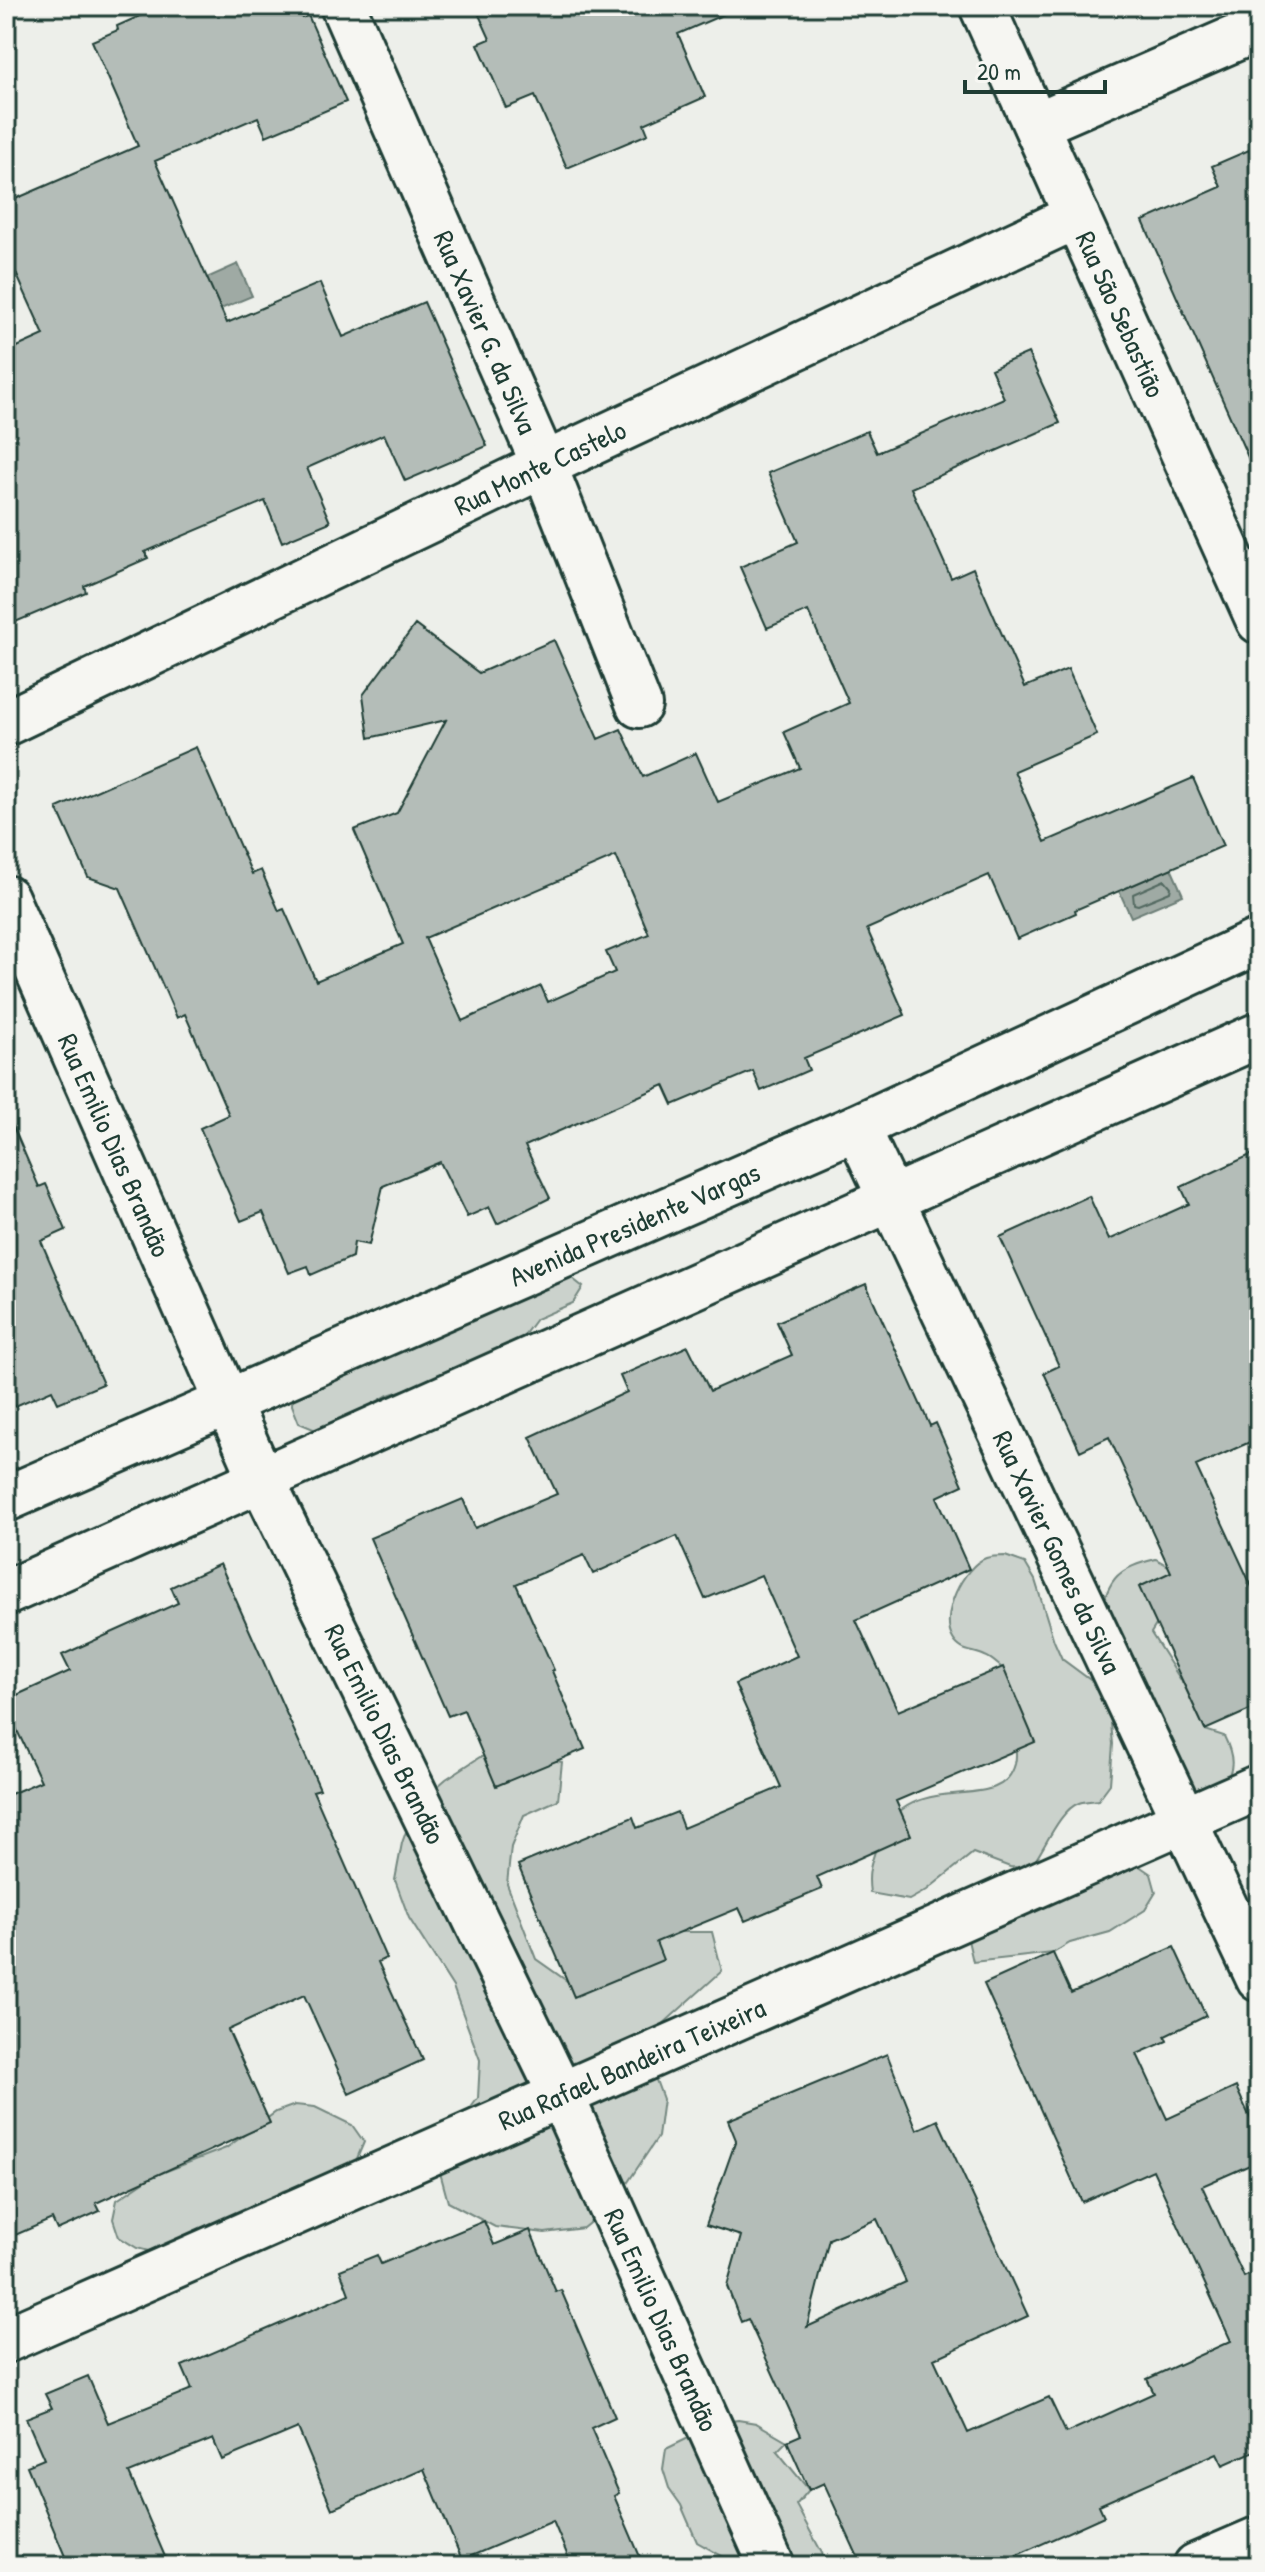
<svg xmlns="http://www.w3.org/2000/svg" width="1265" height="2572" viewBox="0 0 1265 2572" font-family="'Patrick Hand',sans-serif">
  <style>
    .green { fill: #cbd2cc; stroke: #758880; stroke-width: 2 }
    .water { fill: #9faaa4; stroke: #6c7e77; stroke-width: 2 }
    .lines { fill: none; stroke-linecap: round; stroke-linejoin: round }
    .shore { stroke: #526961; stroke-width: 2 }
    .building { fill: #b4bdb8; stroke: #1f3d34; stroke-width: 2; fill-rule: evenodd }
    .minor-casing { stroke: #1f3d34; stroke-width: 50 }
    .major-casing { stroke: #1f3d34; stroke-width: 50 }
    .minor { stroke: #f6f6f2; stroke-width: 44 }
    .major { stroke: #f6f6f2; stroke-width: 44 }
    .labels { text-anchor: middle; stroke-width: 6; stroke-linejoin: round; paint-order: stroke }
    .street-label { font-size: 28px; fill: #1f3d34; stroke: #f6f6f2 }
  </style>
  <rect width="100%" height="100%" fill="#edefea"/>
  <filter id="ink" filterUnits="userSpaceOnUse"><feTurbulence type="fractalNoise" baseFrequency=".0125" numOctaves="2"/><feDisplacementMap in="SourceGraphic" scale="16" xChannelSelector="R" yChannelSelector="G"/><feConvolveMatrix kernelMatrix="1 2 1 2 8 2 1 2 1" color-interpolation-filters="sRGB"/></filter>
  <g filter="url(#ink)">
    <path class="green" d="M 568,1275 L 583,1287 L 573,1303 L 536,1319 L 525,1334 L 519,1353 L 388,1395 L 353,1416 L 318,1431 L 299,1423 L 292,1405 L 293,1384 Z
      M 1005,1556 L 1025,1563 L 1035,1580 L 1054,1641 L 1062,1659 L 1097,1685 L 1109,1703 L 1113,1744 L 1110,1784 L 1098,1800 C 1093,1801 1085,1801 1079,1803 C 1059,1810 1044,1851 1030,1868 L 1010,1867 L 973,1853 L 927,1890 L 909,1900 L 870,1893 C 867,1872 871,1864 877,1845 C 907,1761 1000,1820 1015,1764 C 1020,1743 1006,1724 1003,1704 C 1002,1692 1002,1679 1001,1667 C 996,1663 991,1658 985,1656 C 973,1650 961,1653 953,1639 C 939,1616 963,1566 986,1558 C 992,1556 1000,1556 1005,1556 Z
      M 1156,1559 L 1172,1568 L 1161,1617 L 1151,1633 L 1184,1685 L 1205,1730 L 1224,1736 C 1247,1782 1215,1794 1175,1793 L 1100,1615 C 1109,1576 1119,1568 1156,1559 Z
      M 522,1754 L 562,1762 L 558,1800 L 524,1815 L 511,1847 L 507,1884 L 536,1959 L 570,1983 L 657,1942 L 671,1932 L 712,1932 L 722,1971 L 662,2025 L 649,2061 L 663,2099 L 658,2137 L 614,2203 L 583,2228 L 545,2233 L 495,2227 L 448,2202 L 438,2165 L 455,2129 L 478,2098 L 480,2060 L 453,1987 L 409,1918 L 395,1880 L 402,1843 L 415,1806 L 446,1779 L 480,1757 Z
      M 1135,1863 L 1151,1874 L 1156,1892 L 1145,1910 L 1110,1932 L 1070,1943 L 1053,1953 L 973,1962 L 968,1940 L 1004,1894 Z
      M 295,2105 L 315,2107 L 352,2125 L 364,2142 L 356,2161 L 341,2173 L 283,2191 L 228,2224 L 156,2253 L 137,2248 L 119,2237 L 113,2219 L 117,2200 L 151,2177 L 226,2148 L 276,2112 Z
      M 738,2420 L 756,2423 L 787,2441 L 777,2451 L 809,2490 L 796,2505 L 829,2566 L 740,2566 L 697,2542 L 681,2505 L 669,2488 L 663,2469 L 666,2449 L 719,2423 Z"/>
    <path class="water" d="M 238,264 L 252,296 L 204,316 L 191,285 Z
      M 1171,868 L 1183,895 L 1131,917 L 1119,891 Z"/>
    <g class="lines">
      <path class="shore" d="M 1165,880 L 1171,887 L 1170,892 L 1138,905 L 1134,904 L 1133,894 Z"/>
    </g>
    <path class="building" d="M 162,6 L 297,6 L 302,18 L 308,15 L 346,102 L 266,136 L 258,117 L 155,161 L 227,323 L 320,283 L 343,337 L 424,302 L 487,446 L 405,481 L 384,434 L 307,468 L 330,522 L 282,542 L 265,501 L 145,552 L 148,558 L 84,586 L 86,592 L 6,626 L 6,352 L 44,335 L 6,251 L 6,203 L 138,146 L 92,41 L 118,30 L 117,26 Z
      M 475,6 L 743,6 L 678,34 L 705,97 L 644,124 L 648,134 L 567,168 L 535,96 L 506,108 L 478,44 L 490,39 Z
      M 1249,150 L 1259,171 L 1259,482 L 1143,221 L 1221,187 L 1212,166 Z
      M 1028,353 L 1060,423 L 911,488 L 951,578 L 973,568 L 1025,687 L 1068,669 L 1097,735 L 1014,771 L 1045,842 L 1193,778 L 1223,846 L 1075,910 L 1076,913 L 1017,939 L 989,875 L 867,929 L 905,1015 L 804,1058 L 809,1070 L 761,1091 L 753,1071 L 673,1105 L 664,1085 L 525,1146 L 550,1198 L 497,1224 L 489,1207 L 467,1217 L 440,1162 L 383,1186 L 369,1245 L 354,1242 L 352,1257 L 311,1275 L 308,1266 L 289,1273 L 263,1212 L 241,1221 L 200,1128 L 229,1115 L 185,1014 L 177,1018 L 120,888 L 88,877 L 57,808 L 196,747 L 252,874 L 261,870 L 279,911 L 284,909 L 316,981 L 403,944 L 354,830 L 397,813 L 446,720 L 369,738 L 363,695 L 415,625 L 479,673 L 554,640 L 598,739 L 621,729 L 643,777 L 696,753 L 718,802 L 800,768 L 784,732 L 849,703 L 808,611 L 767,628 L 740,567 L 798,542 L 768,473 L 867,431 L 877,453 L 1004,398 L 991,369 ZM 616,856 L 649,934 L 606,952 L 615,972 L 548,1002 L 541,986 L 462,1021 L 425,938 Z
      M 6,1110 L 39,1187 L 46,1184 L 66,1230 L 41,1241 L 103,1384 L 58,1403 L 52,1390 L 6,1410 Z
      M 1259,1151 L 1259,1438 L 1196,1466 L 1259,1602 L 1259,1706 L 1205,1730 L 1139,1587 L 1171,1572 L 1109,1437 L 1080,1451 L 1044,1373 L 1059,1366 L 1000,1237 L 1089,1196 L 1109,1240 L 1189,1204 L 1181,1187 Z
      M 866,1284 L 930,1426 L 936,1423 L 963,1485 L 937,1497 L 969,1569 L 856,1620 L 898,1711 L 1003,1667 L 1035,1742 L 896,1801 L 911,1835 L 817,1877 L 822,1889 L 745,1921 L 739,1908 L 656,1942 L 663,1960 L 574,1997 L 518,1865 L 633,1817 L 637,1828 L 677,1812 L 683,1828 L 781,1787 L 735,1684 L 797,1656 L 761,1575 L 705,1599 L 677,1536 L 593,1574 L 584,1555 L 516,1584 L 554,1670 L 552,1671 L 585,1749 L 496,1786 L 464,1710 L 448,1716 L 370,1538 L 463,1499 L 475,1528 L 557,1494 L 530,1437 L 627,1392 L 620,1376 L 688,1346 L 710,1391 L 792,1355 L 777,1322 Z
      M 220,1564 L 320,1789 L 313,1791 L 386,1958 L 378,1962 L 423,2060 L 349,2094 L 304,1995 L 228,2030 L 270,2123 L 96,2203 L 100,2211 L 57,2230 L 52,2219 L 6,2239 L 6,1796 L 41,1781 L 6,1707 L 6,1700 L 70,1671 L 62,1655 L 178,1603 L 171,1587 Z
      M 1174,1947 L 1206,2016 L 1165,2036 L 1167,2041 L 1137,2054 L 1167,2119 L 1236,2087 L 1259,2137 L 1259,2161 L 1202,2186 L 1244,2277 L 1259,2270 L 1259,2449 L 1223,2465 L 1217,2453 L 1099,2505 L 1104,2516 L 993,2566 L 862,2566 L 824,2483 L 809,2490 L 787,2441 L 801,2435 L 748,2319 L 741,2322 L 727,2286 L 741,2236 L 706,2225 L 736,2140 L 728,2120 L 887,2054 L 917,2130 L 938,2120 L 1028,2316 L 934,2359 L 968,2433 L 1049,2397 L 1066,2433 L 1154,2393 L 1147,2379 L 1231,2341 L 1153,2170 L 1082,2202 L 984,1984 L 1053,1953 L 1071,1993 ZM 877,2219 L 906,2282 L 807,2327 L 829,2239 Z
      M 484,2221 L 494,2245 L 530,2230 L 556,2292 L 561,2290 L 615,2417 L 591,2428 L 619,2493 L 614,2496 L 644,2566 L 572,2566 L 553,2521 L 462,2560 L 424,2469 L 332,2509 L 298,2428 L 222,2460 L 213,2439 L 129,2473 L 169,2566 L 69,2566 L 27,2466 L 44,2459 L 26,2418 L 52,2408 L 45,2394 L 88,2376 L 108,2423 L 192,2389 L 182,2366 L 349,2294 L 340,2270 L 377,2255 L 381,2264 Z"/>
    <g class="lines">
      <defs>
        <g id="minor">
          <path id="s1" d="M 343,6 L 544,465 L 639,705"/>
          <path id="s2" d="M 982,6 L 1259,621"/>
          <path d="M 1036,125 L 1259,28"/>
          <path id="s3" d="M 6,723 L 544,465 L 1077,216"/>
          <path id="s4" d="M 6,898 L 261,1478 L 561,2095 L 772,2566"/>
          <path id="s5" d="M 857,1127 L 1259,1979"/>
          <path id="s6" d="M 6,2340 L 1259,1787"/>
        </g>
        <g id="major">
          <path id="s7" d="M 6,1499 L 857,1127 L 1259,941"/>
          <path d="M 6,1593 L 1259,1035"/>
          <path d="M 1196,2566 L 1259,2539"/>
        </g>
      </defs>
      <use href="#minor" class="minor-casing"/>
      <use href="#major" class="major-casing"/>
      <use href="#minor" class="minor"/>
      <use href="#major" class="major"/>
    </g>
  </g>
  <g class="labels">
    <g class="street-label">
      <text dy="10" stroke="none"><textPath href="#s2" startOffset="338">Rua São Sebastião</textPath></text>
      <text dy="10" stroke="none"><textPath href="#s1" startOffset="356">Rua Xavier G. da Silva</textPath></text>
      <text dy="10" stroke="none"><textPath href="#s3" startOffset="592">Rua Monte Castelo</textPath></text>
      <text dy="10" stroke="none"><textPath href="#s4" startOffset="270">Rua Emilio Dias Brandão</textPath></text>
      <text dy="10" stroke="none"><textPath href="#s7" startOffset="686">Avenida Presidente Vargas</textPath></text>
      <text dy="10" stroke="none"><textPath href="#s5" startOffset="470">Rua Xavier Gomes da Silva</textPath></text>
      <text dy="10" stroke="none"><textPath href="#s4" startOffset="918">Rua Emilio Dias Brandão</textPath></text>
      <text dy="10" stroke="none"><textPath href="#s6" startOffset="684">Rua Rafael Bandeira Teixeira</textPath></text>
      <text dy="10" stroke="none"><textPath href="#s4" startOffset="1566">Rua Emilio Dias Brandão</textPath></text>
    </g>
  </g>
  <rect width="1265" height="2572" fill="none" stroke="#f6f6f2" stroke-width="32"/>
  <rect x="16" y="16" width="1233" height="2540" fill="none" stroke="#1f3d34" stroke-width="3" filter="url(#ink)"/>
  <path d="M965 80v12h140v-12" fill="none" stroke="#1f3d34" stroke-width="4"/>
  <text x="977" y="80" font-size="24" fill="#1f3d34" stroke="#f6f6f2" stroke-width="6" paint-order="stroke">20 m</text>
</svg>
